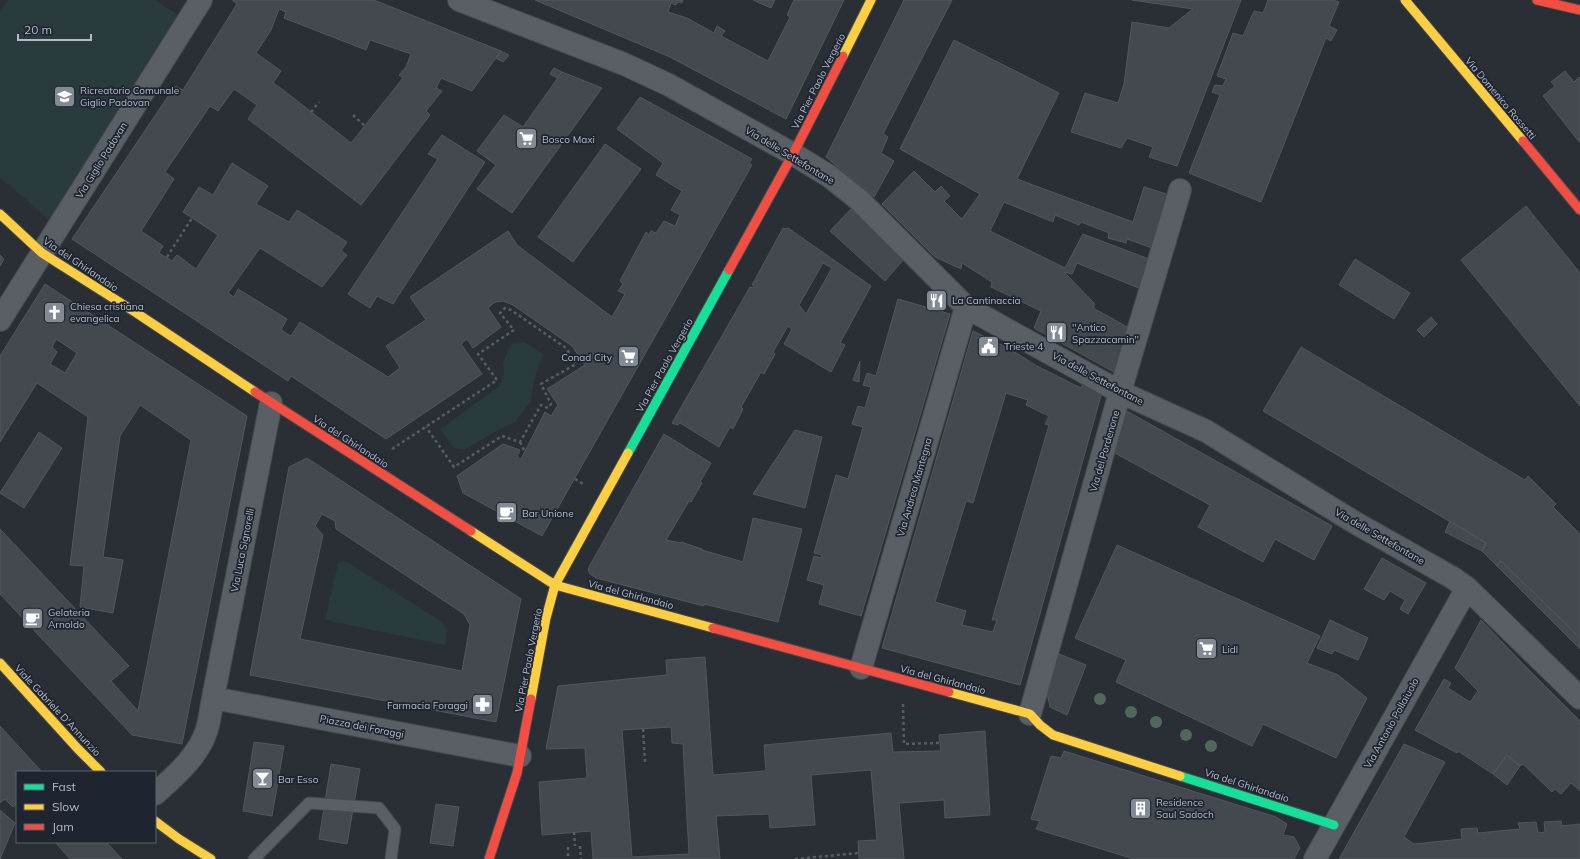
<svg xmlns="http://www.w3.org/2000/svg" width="1580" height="859" viewBox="0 0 1580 859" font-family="Mulish,sans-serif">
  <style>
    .green { fill: #2a3b3e }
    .building { fill: #44484f; stroke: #52575e; fill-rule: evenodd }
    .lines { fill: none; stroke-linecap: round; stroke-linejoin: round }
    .lane-casing { stroke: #464a4f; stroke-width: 13 }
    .street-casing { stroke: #464a4f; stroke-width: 24 }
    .fast-casing { stroke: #464a4f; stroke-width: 11 }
    .slow-casing { stroke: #464a4f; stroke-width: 11 }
    .jam-casing { stroke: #464a4f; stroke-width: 11 }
    .path { stroke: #595d62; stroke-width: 2.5; stroke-dasharray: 3 3; stroke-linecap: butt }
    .lane { stroke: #5a5e65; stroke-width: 11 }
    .street { stroke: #5a5e65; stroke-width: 22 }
    .fast { stroke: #16e098; stroke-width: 9 }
    .slow { stroke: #ffcf43; stroke-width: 9 }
    .jam { stroke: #f24e42; stroke-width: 9 }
    .tree { fill: #4f685a }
    .labels { text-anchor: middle; stroke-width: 3.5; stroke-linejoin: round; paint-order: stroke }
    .street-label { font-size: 10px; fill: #b4bbc7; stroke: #1e2531 }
    .poi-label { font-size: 10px; fill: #b4bbc7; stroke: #1e2531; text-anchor: start }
  </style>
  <rect width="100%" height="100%" fill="#2a2f36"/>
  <path class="green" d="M 8,0 L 155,0 L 178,15 L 49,220 L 0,177 L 0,12 Z
    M 525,342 L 544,355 L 540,362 L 534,379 L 531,401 L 515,422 L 501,428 L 464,450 L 454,448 L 440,429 L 500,386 L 504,374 L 503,363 L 511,344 Z
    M 344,561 L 352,565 L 442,622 C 449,629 446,636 445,645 L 325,620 L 338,563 Z"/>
  <path class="building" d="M 233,0 L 374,0 L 501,51 L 472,91 L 441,78 L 436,88 L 442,91 L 426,111 L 430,115 L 361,205 L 248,119 L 257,105 L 234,89 L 218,111 L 210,106 L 165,172 L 174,179 L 141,231 L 163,246 L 159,253 L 172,261 L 177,255 L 196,269 L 218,235 L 183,212 L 199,187 L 213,195 L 232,163 L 268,186 L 256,204 L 289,222 L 297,210 L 347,242 L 341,251 L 347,255 L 322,287 L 260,248 L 228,293 L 234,297 L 238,289 L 287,319 L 281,330 L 291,336 L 300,322 L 388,377 L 400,368 L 386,346 L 426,320 L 410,297 L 508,231 L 517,245 L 612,317 L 625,294 L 618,291 L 623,284 L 620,281 L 646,232 L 649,235 L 651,231 L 656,233 L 664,221 L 675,226 L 680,215 L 671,210 L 682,191 L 656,175 L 663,163 L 617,129 L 640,97 L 752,159 L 749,163 L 752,165 L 542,536 L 463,493 L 457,476 L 503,444 L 520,450 L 517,457 L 521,459 L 545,412 L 551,416 L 558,405 L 547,389 L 585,365 L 572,346 L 513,305 L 503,301 L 495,302 L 488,308 L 501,327 L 473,348 L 467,339 L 461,344 L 482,374 L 386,439 L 291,376 L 288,381 L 72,239 L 175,86 L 183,90 L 237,4 L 233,1 ZM 279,9 L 286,12 L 284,18 L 366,50 L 370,40 L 411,54 L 406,67 L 399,75 L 403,78 L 351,143 L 282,89 L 273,83 L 281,71 L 256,53 L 271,30 Z
    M 535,0 L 683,0 L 682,3 L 678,2 L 676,5 L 671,3 L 668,12 L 687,18 L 714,33 L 717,26 L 725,31 L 721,36 L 768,61 L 790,17 L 787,15 L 794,0 L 844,0 L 786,119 L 670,57 Z
    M 753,0 L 775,0 L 771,8 Z
    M 904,0 L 952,0 L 883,134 L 888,137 L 881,153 L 894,161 L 874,197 L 826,157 Z
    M 1132,0 L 1241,0 L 1177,166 L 1149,157 L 1153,147 L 1127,138 L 1121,148 L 1071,132 L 1085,93 L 1118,103 L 1124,84 L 1132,22 L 1169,28 L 1193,9 Z
    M 1268,0 L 1332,0 L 1339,2 L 1329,26 L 1337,30 L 1331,41 L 1326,38 L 1261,202 L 1189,173 L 1220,95 L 1212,92 L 1215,85 L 1223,86 L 1226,79 L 1217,76 L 1233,33 L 1243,36 L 1254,11 L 1263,13 Z
    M 954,40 L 1059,93 L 1017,179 L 1133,222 L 1144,187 L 1170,195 L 1152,248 L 1127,239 L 1126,243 L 1108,238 L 1109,233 L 1081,222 L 1079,225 L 1055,215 L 1053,222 L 1004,202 L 990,231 L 1065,268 L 1083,234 L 1149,259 L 1141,289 L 1077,263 L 1072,274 L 1064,272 L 1095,304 L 1093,308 L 1131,329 L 1114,372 L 1034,328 L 1041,311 L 991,287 L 992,282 L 962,263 L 961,269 L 935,257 L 882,204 L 914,171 L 935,192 L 941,186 L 950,196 L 944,201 L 962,219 L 980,194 L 900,149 Z
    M 501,51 L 509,55 L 503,62 L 496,58 Z
    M 554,68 L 562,72 L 557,78 L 550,74 Z
    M 1565,71 L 1574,82 L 1579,77 L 1580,78 L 1580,143 L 1543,96 L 1555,86 L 1551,82 Z
    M 562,72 L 602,88 L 512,213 L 477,189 L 496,165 L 477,151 L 504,115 L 523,127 Z
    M 442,135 L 485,162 L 393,304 L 377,296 L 370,308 L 348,294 L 438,159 L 428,154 Z
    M 605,144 L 641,169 L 573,262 L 538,237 Z
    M 1526,206 L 1580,273 L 1580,406 L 1461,260 Z
    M 851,209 L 905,258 L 885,281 L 830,231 Z
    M 783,228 L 786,229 L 788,228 L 871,286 L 840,343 L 845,345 L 831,372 L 784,344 L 792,329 L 788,326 L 773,352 L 775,354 L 764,374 L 761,372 L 741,407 L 743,409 L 733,429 L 730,427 L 719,447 L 680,423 L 678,425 L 672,423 L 750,287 L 753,288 L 754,286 L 752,285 ZM 823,263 L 832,268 L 806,314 L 799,305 Z
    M 0,255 L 4,259 L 0,266 Z
    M 1355,259 L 1410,293 L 1394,319 L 1339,285 Z
    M 45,284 L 247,416 L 182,744 L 132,735 L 0,594 L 0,529 L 129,666 L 111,681 L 138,711 L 191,440 L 140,405 L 120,436 L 103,557 L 123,560 L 113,613 L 80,607 L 84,566 L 70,565 L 88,417 L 37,383 L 0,442 L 0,356 ZM 56,339 L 77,353 L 65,373 L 50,364 L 57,352 L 52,347 Z
    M 898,299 L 950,314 L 861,616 L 819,604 L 824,585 L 807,580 L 814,556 L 821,558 L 822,555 L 814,553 L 836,475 L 848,479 L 863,427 L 852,424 L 858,406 L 865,408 L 871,387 L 863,385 L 867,373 L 876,376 Z
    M 1431,317 L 1437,324 L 1424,337 L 1417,330 Z
    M 973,331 L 1010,349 L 1037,366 L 1081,388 L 1083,383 L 1102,392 L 1020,685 L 882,648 ZM 1006,393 L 1028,400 L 1026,405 L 1049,416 L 1045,424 L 1049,425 L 992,620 L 997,620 L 993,632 L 962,625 L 966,611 L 935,602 L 966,501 L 973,503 Z
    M 1301,347 L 1525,480 L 1528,476 L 1556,504 L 1553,507 L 1580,534 L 1580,638 L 1501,561 L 1497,566 L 1482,551 L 1486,543 L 1263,411 Z
    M 860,361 L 859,382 L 853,380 Z
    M 1125,410 L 1332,526 L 1314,560 L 1275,539 L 1263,562 L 1198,527 L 1210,505 L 1113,452 Z
    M 795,430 L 822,437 L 805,508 L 753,494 Z
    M 39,432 L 62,448 L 24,508 L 0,493 Z
    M 664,434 L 711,463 L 700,482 L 702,483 L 691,502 L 689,501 L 666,540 L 681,543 L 681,542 L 702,549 L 702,550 L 743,562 L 753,518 L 802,529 L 778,622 L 704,604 L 704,606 L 596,578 L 590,574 L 588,570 L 590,565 Z
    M 307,458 L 521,599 L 496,722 L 250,675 L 289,467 ZM 322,514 L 335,521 L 336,529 L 464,614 L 470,625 L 462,671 L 300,639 L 323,535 L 315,526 Z
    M 1450,521 L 1486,543 L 1482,551 L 1445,532 Z
    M 1117,545 L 1320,636 L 1307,663 L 1338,675 L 1367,698 L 1336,758 L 1263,724 L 1252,746 L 1116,682 L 1126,660 L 1075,638 Z
    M 1382,558 L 1426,583 L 1408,614 L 1400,609 L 1405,600 L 1390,591 L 1384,600 L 1364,589 Z
    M 1501,561 L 1580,638 L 1580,649 L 1497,566 Z
    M 1330,620 L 1368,638 L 1358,660 L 1334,650 L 1332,654 L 1317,648 Z
    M 1481,620 L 1526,667 L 1580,721 L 1580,791 L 1571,783 L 1561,794 L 1555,789 L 1552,792 L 1523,764 L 1520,766 L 1507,755 L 1493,774 L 1458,751 L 1457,753 L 1415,730 L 1444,679 L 1451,683 L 1448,688 L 1470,702 L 1478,691 L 1455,668 Z
    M 1057,653 L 1086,665 L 1067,715 L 1050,707 L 1046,689 Z
    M 705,657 L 713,775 L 766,771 L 764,745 L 891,733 L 893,752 L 941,751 L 939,735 L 985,731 L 990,815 L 945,818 L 944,800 L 899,803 L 904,859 L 859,859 L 858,841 L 877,840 L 871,770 L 811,775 L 815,825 L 770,828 L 769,814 L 716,816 L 720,859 L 593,859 L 591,831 L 542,835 L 539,782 L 587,778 L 585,748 L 546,749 L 558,686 L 667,675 L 666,660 ZM 671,727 L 672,743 L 683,744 L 689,854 L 632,857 L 622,730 Z
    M 0,726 L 42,772 L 17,772 L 17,804 L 13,807 L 5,799 L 0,803 Z
    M 254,742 L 284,746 L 272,816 L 243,811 Z
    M 1404,744 L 1445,762 L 1404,837 L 1414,844 L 1462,839 L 1461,829 L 1477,828 L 1478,833 L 1520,829 L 1518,823 L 1536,822 L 1538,833 L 1545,832 L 1544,822 L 1561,821 L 1562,826 L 1580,824 L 1580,859 L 1339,859 Z
    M 1064,751 L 1276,817 L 1287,824 L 1283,835 L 1294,837 L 1300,848 L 1294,859 L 1134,859 L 1036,829 L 1040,821 L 1031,819 L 1051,756 L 1061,758 Z
    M 1507,755 L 1520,766 L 1507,785 L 1493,774 Z
    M 331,764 L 360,769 L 347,844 L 319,839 Z
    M 436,804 L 459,807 L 453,846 L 430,843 Z
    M 0,810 L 15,823 L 0,859 Z
    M 55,842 L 106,842 L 122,859 L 70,859 Z"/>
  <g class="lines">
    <defs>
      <path id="lane" d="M 254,859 L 309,803 L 379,808 L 395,829 L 391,859"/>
      <path id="street" d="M 459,0 L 624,64 L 669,85 L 793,154 L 829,176 L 858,199 L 966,307 L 1120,392 L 1206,431 L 1354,522 L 1453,578 L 1467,588 L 1580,698
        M 0,320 L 201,0
        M 861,668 L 966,307
        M 213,698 L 271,403
        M 1030,714 L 1120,392 L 1180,190
        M 155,794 C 175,776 199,756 207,729 C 210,719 211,708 213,698 L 520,756
        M 1315,859 L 1467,588"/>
      <path id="fast" d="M 628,453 L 729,270
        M 1180,776 L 1334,825"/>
      <path id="slow" d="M 1405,0 L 1523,141
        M 843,56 L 871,0
        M 0,214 L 42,253 L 135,312 L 255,392
        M 471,531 L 555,585 L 713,628
        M 0,663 L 78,749 L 101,772
        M 949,692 L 1030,714 L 1040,725 L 1053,735 L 1180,776
        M 531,699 L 546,618 L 555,585 L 628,453
        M 155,821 L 179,839 L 211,859"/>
      <path id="jam" d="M 1537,0 L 1580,10
        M 1523,141 L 1580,210
        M 729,270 L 793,154 L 843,56
        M 255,392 L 471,531
        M 713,628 L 949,692
        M 489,859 L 517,773 L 531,699"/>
    </defs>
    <use href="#lane" class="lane-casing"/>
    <use href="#street" class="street-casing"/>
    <use href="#fast" class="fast-casing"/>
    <use href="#slow" class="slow-casing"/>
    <use href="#jam" class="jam-casing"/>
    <path class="path" d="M 311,112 L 319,102
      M 353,115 L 365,126
      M 167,257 L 192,218
      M 520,442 L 525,452
      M 392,449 L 497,380 L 478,354 L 514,330 L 500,313 L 505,308 L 511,310 L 566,348 L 576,364 L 541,384 L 551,404 L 548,408 L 541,405 L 520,442 L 502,436 L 454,467 L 426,427
      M 575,479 L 583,484
      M 903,704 L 904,744 L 940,743
      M 643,729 L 645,762
      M 574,832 L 575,846
      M 580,846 L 581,859
      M 568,847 L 568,859
      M 795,859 L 859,853"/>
    <use href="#lane" class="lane"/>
    <use href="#street" class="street"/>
    <use href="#fast" class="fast"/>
    <use href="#slow" class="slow"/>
    <use href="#jam" class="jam"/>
  </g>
  <g class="tree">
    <circle cx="1100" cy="699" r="6"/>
    <circle cx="1131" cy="712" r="6"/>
    <circle cx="1156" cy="722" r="6"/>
    <circle cx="1186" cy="735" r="6"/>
    <circle cx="1211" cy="746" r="6"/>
  </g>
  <defs>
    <symbol id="school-square" viewBox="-11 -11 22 22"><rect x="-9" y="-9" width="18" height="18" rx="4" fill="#848a94" stroke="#1e2531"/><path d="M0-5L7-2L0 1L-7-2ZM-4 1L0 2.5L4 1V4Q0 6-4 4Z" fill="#fff"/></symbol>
    <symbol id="supermarket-square" viewBox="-11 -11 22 22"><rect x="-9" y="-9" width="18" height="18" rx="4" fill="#848a94" stroke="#1e2531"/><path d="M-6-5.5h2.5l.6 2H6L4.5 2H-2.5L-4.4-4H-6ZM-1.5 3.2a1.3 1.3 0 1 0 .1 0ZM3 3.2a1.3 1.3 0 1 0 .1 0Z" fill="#fff"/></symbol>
    <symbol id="restaurant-square" viewBox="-11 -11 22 22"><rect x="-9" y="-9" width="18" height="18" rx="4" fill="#848a94" stroke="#1e2531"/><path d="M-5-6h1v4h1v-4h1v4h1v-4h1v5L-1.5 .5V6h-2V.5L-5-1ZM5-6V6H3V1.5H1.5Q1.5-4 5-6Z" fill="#fff"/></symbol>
    <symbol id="church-square" viewBox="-11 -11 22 22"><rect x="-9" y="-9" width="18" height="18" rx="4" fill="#848a94" stroke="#1e2531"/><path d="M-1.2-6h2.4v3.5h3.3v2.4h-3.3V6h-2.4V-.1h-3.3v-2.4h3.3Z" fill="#fff"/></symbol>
    <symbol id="civic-square" viewBox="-11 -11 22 22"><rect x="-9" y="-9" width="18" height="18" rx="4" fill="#848a94" stroke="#1e2531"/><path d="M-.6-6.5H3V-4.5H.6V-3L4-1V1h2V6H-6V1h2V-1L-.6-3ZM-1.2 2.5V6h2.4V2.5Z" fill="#fff"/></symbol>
    <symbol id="cafe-square" viewBox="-11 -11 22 22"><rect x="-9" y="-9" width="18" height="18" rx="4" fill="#848a94" stroke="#1e2531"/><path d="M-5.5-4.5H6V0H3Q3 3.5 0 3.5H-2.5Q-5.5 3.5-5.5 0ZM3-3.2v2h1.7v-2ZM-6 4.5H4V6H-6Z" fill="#fff"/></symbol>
    <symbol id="pharmacy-square" viewBox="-11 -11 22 22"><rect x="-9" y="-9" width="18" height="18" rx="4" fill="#848a94" stroke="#1e2531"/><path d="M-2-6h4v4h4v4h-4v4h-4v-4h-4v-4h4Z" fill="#fff"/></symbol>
    <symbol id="bar-square" viewBox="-11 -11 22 22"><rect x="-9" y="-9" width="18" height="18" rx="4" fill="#848a94" stroke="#1e2531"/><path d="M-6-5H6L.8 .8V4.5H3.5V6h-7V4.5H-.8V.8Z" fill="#fff"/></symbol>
    <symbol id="building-square" viewBox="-11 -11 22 22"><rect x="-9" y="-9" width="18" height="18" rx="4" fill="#848a94" stroke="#1e2531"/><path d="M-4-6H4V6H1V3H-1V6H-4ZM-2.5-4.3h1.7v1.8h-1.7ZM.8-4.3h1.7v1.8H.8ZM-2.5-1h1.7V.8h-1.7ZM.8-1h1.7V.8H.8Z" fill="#fff"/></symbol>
  </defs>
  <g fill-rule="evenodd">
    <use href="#school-square" x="52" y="84" width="25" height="25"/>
    <use href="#supermarket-square" x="514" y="126" width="25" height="25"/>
    <use href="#restaurant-square" x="924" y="288" width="25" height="25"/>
    <use href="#church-square" x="42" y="300" width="25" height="25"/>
    <use href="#restaurant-square" x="1044" y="320" width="25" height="25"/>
    <use href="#civic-square" x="976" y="334" width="25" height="25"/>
    <use href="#supermarket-square" x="616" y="344" width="25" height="25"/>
    <use href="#cafe-square" x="494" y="500" width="25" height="25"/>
    <use href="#cafe-square" x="20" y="606" width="25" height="25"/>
    <use href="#supermarket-square" x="1194" y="636" width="25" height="25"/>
    <use href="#pharmacy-square" x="470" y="692" width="25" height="25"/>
    <use href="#bar-square" x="250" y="766" width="25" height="25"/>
    <use href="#building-square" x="1128" y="796" width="25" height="25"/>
  </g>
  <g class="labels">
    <g class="street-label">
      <text transform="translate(818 81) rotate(-63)" y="4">Via Pier Paolo Vergerio</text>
      <text transform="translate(1501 98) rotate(50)" y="4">Via Domenico Rossetti</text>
      <text transform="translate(790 155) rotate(31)" y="4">Via delle Settefontane</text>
      <text transform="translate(101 160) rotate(-58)" y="4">Via Giglio Padovan</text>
      <text transform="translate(81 264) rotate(34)" y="4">Via del Ghirlandaio</text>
      <text transform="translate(664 365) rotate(-61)" y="4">Via Pier Paolo Vergerio</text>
      <text transform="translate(1098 378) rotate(28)" y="4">Via delle Settefontane</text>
      <text transform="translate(351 441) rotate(33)" y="4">Via del Ghirlandaio</text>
      <text transform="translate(1104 451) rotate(-74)" y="4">Via del Pordenone</text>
      <text transform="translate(914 487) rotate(-74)" y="4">Via Andrea Mantegna</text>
      <text transform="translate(1380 536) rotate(30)" y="4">Via delle Settefontane</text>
      <text transform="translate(242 550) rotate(-79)" y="4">Via Luca Signorelli</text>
      <text transform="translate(631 594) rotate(15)" y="4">Via del Ghirlandaio</text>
      <text transform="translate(528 660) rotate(-79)" y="4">Via Pier Paolo Vergerio</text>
      <text transform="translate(943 679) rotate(15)" y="4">Via del Ghirlandaio</text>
      <text transform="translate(58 710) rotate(47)" y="4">Viale Gabriele D'Annunzio</text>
      <text transform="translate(1391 723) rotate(-61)" y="4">Via Antonio Pollaiuolo</text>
      <text transform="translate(362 726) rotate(11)" y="4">Piazza dei Foraggi</text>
      <text transform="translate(1247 785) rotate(18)" y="4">Via del Ghirlandaio</text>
    </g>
    <g class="poi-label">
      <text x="80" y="94">Ricreatorio Comunale<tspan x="80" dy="12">Giglio Padovan</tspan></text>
      <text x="542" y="143">Bosco Maxi</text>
      <text x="952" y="304">La Cantinaccia</text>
      <text x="70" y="310">Chiesa cristiana<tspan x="70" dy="12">evangelica</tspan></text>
      <text x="1072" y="331">''Antico<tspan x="1072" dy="12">Spazzacamin''</tspan></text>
      <text x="1004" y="350">Trieste 4</text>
      <text x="612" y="361" text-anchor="end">Conad City</text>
      <text x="522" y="517">Bar Unione</text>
      <text x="48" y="616">Gelateria<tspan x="48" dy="12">Arnoldo</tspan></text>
      <text x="1222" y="653">Lidl</text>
      <text x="468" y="709" text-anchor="end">Farmacia Foraggi</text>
      <text x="278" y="783">Bar Esso</text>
      <text x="1156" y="806">Residence<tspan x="1156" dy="12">Saul Sadoch</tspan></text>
    </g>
  </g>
  <rect x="16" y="771" width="140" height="72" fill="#1e2531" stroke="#5a616d"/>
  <rect x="24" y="784" width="20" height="6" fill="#16e098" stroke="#5a616d"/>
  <text x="52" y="791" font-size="12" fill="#b4bbc7">Fast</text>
  <rect x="24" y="804" width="20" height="6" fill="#ffcf43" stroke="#5a616d"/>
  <text x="52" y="811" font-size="12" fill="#b4bbc7">Slow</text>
  <rect x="24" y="824" width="20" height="6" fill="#f24e42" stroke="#5a616d"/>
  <text x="52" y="831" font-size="12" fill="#b4bbc7">Jam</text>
  <path d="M18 34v6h73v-6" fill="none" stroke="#b4bbc7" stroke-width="2"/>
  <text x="24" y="34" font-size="12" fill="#b4bbc7" stroke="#1e2531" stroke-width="3" paint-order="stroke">20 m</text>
</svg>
